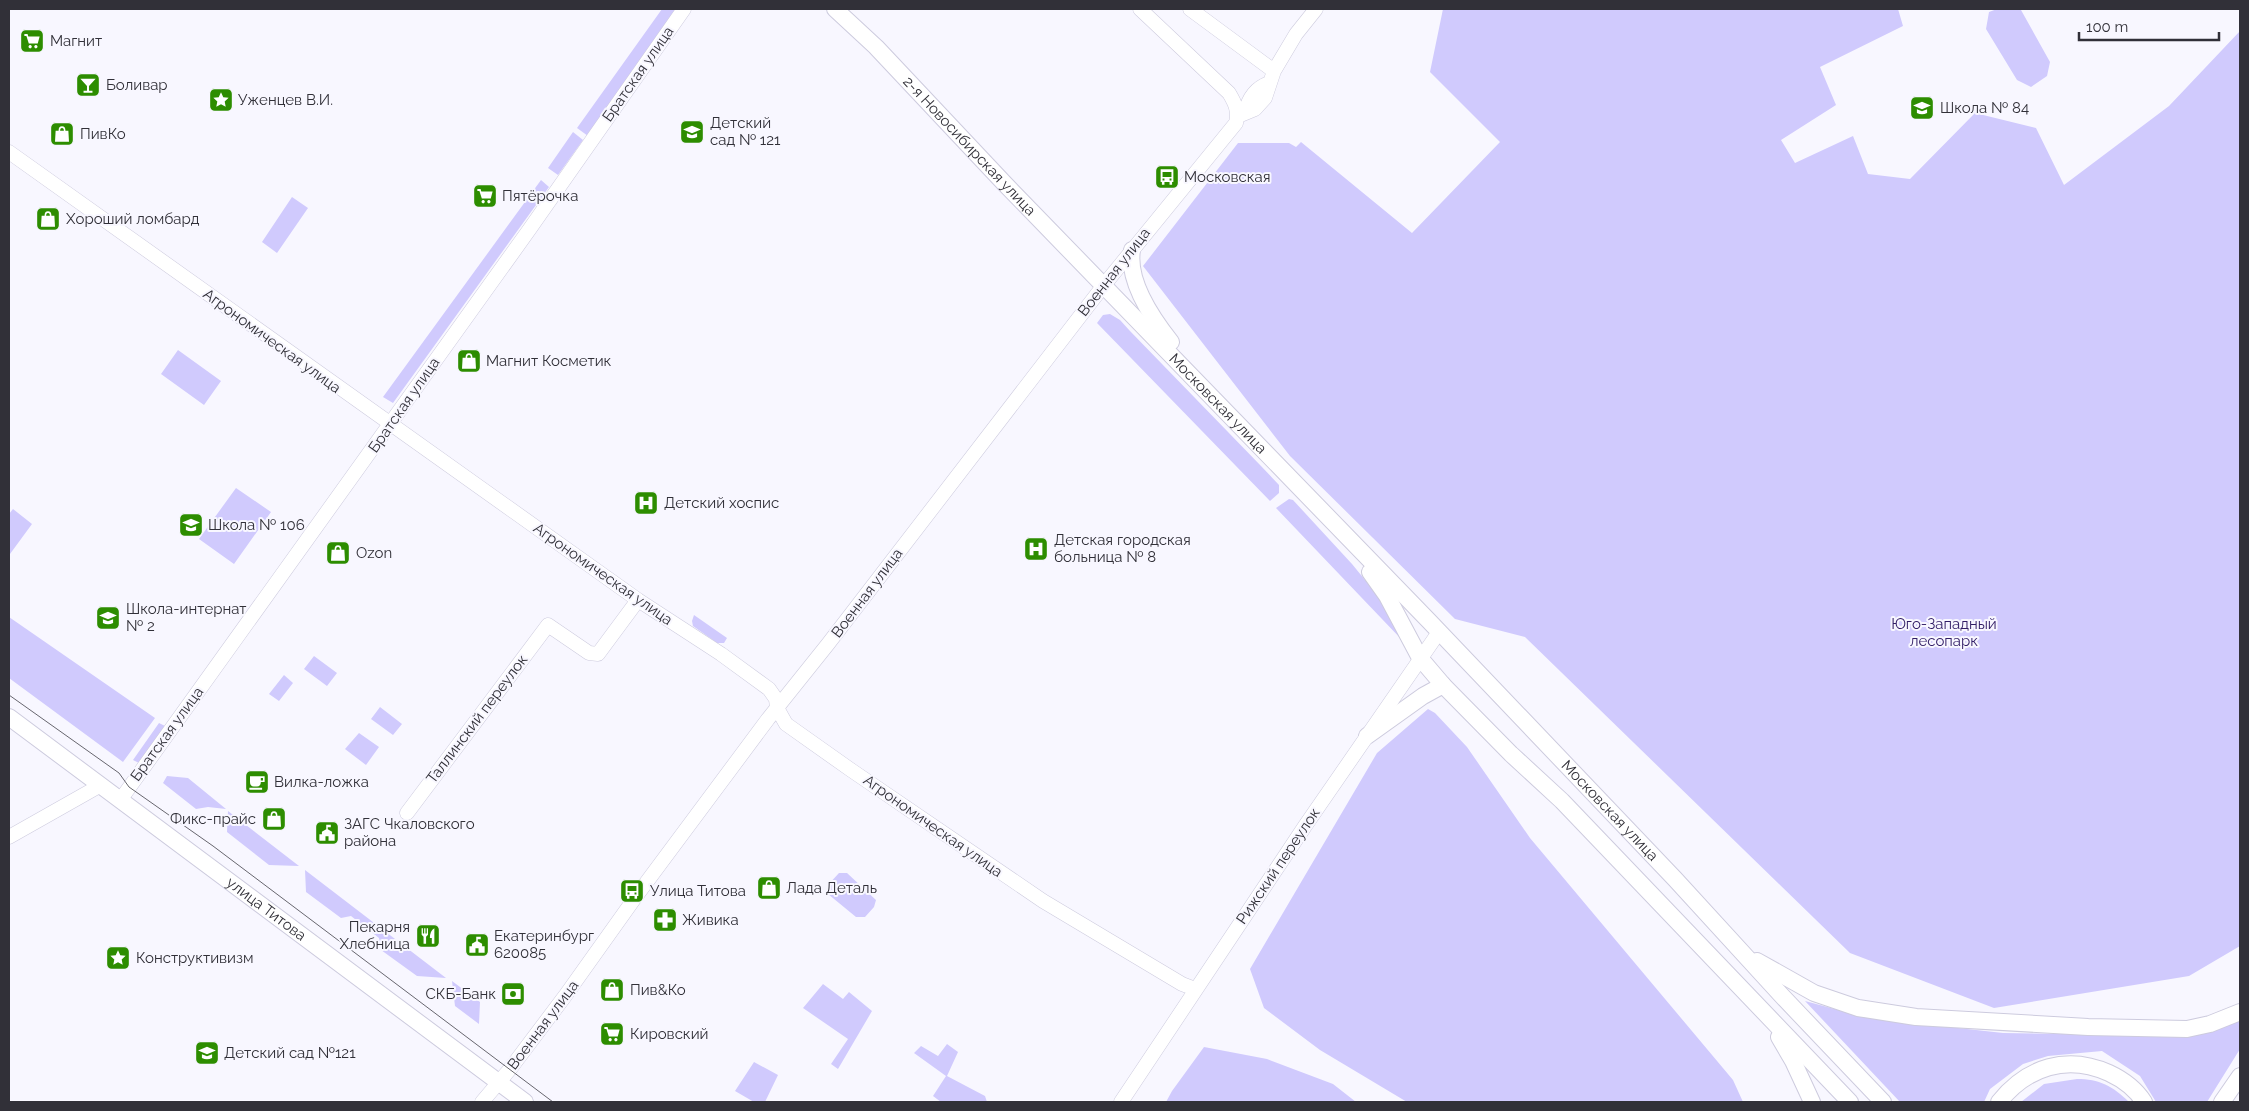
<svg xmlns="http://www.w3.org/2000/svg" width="2249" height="1111" viewBox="0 0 2249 1111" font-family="Raleway,sans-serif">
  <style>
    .green { fill: #d0cafd }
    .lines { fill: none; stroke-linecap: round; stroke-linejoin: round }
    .minor-casing { stroke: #cdcbde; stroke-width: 15 }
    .major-casing { stroke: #cdcbde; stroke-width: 18 }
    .minor { stroke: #fff; stroke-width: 14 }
    .major { stroke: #fff; stroke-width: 16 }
    .tram { stroke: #67666e; stroke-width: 1 }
    .labels { text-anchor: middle; stroke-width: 4; stroke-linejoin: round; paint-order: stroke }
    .poi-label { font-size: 15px; fill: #313038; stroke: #f8f7ff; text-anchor: start }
    .street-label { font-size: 15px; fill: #313038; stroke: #f8f7ff }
    .park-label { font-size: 15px; fill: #311d66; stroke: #f8f7ff }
  </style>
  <rect width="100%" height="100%" fill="#f8f7ff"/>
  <path class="green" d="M 662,9 L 678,9 L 588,136 L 577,128 Z
    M 1443,9 L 1898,9 L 1903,26 L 1820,67 L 1836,105 L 1781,140 L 1795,163 L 1853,136 L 1868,174 L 1910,179 L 1975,113 L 2036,128 L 2064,185 L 2169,106 L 2240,31 L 2240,946 L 2189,976 L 1994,1008 L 1850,953 L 1525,637 L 1455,619 L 1290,456 L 1143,266 L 1238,143 L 1289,143 L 1296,147 L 1301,142 L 1412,233 L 1500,142 L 1430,72 Z
    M 1997,9 L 2021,10 L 2050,62 L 2047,76 L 2031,87 L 2017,80 L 1986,29 L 1989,12 Z
    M 573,132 L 583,140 L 558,175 L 548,168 Z
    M 541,180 L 549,187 L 393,403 L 383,397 Z
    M 292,197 L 308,208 L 277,253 L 262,242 Z
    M 1110,314 L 1120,320 L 1130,331 L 1261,466 L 1279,485 L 1279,493 L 1270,501 L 1097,323 L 1103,315 Z
    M 178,350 L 221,381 L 204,405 L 161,374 Z
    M 236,488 L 271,512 L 234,564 L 199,539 Z
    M 1289,499 L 1293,500 L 1352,564 L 1383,602 L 1403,641 L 1276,508 Z
    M 13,509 L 32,524 L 10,554 L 9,514 Z
    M 694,615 L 727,638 L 724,643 L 717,643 L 693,626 L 692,621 Z
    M 9,617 L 155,718 L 123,762 L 9,678 Z
    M 314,656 L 337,673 L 327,686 L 304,669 Z
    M 284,675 L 293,683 L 279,701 L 269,694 Z
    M 380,707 L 402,724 L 393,735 L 371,719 Z
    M 1428,709 L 1435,713 L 1467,747 L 1530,838 L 1733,1080 L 1743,1102 L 1407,1102 L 1320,1050 L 1264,1008 L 1250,969 L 1377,753 Z
    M 159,723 L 165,726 L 166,732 L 139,763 L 133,760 Z
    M 359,733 L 379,747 L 366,765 L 345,749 Z
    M 167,776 L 188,778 L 226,809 L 208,807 L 196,809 L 163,783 Z
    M 228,811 L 299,866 L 269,865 L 227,832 Z
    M 305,870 L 446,978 L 417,976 L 381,950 L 379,938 L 351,916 L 341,918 L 306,892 Z
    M 839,873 L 847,873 L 876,900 L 874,907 L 865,917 L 856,917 L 828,894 L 827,886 Z
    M 452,981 L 480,1002 L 479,1024 L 455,1006 Z
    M 823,984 L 843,999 L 849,992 L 872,1011 L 838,1069 L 831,1064 L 848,1039 L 803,1008 Z
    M 1805,1001 L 1868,1018 L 2003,1033 L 2146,1035 L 2240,1020 L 2240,1049 L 2207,1102 L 2156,1102 L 2140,1076 L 2102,1051 L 2048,1056 L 2023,1064 L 1990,1089 L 1984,1102 L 1900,1102 Z
    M 947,1044 L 958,1052 L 947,1076 L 985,1096 L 987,1102 L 941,1102 L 933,1096 L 946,1076 L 914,1053 L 921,1046 L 938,1056 Z
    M 1204,1047 L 1267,1059 L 1333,1084 L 1356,1102 L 1166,1102 L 1172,1091 Z
    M 754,1062 L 778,1075 L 765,1102 L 754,1102 L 735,1091 Z
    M 2077,1079 C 2099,1079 2113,1086 2129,1102 L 2021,1102 L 2044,1084 Z"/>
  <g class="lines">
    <defs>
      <path id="minor" d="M 1190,9 L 1274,71
        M 1245,113 C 1248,99 1255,88 1269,83
        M 1238,116 L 1255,109 L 1265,98 L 1274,71 L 1296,34 L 1316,9
        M 9,152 L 638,600 L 721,654 L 769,689 L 776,699 L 777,708 L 786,724 L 851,770 L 1043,901 L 1182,984 L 1195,989
        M 121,799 L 529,230 L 684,9
        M 407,813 L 548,625 L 589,653 L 598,654 L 638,600
        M 9,837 L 101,785
        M 482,1102 L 510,1069 L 565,996 L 637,895 L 768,719 L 828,644 L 1104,285 L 1236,123 C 1239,111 1235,103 1229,93 L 1140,9
        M 1121,1102 L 1305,826 L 1439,632"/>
      <g id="major">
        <path id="s1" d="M 835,9 L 876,47 L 1004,183 L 1429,621 L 1675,879 L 1783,997 L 1883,1102"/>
        <path d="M 1132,250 C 1127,281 1152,318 1171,342"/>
        <path d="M 1370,572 L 1387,596 L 1420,658 L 1443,685 L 1511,754 L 1562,801 L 1850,1102"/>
        <path id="s2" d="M 9,717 L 525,1102"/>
        <path d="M 1367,736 L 1423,696 L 1443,685"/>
        <path d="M 1757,961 L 1814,993 L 1858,1008 L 1916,1017 L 2088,1027 L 2187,1029 L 2210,1024 L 2240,1012"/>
        <path d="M 1779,1037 L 1793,1061 L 1812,1102"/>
        <path d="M 1999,1102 C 2027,1067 2067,1054 2109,1073 C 2124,1080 2135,1088 2144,1102"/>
        <path d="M 2222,1102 L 2240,1076"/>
      </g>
    </defs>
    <use href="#minor" class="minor-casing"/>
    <use href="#major" class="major-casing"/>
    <use href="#minor" class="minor"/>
    <use href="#major" class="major"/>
    <path class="tram" d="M 9,695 L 119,773 L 129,787 L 213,846 L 553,1102"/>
  </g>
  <defs>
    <symbol id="supermarket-square" viewBox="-11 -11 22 22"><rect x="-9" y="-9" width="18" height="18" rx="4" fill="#2d8d00" stroke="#f8f7ff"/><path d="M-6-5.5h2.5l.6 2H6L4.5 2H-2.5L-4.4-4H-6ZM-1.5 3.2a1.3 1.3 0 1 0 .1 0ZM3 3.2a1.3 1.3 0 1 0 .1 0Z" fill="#fff"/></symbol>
    <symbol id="bar-square" viewBox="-11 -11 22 22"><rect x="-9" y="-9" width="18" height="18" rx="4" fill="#2d8d00" stroke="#f8f7ff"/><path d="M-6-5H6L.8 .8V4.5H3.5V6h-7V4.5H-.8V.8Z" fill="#fff"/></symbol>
    <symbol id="sight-square" viewBox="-11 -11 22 22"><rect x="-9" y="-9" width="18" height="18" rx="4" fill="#2d8d00" stroke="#f8f7ff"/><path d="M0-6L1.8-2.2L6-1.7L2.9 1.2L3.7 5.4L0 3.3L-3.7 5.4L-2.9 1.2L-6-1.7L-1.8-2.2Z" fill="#fff"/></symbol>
    <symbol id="school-square" viewBox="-11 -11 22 22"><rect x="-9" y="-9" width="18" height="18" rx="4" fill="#2d8d00" stroke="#f8f7ff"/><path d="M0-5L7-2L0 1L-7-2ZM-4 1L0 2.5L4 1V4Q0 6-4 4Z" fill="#fff"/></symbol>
    <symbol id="shop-square" viewBox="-11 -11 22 22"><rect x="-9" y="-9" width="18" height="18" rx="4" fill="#2d8d00" stroke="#f8f7ff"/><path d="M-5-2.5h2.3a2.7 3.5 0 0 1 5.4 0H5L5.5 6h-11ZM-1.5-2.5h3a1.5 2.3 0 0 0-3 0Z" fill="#fff"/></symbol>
    <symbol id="bus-square" viewBox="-11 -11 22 22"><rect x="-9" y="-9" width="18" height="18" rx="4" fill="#2d8d00" stroke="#f8f7ff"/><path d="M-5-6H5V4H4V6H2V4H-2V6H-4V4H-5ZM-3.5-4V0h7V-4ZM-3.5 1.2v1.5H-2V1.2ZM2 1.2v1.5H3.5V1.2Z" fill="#fff"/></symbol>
    <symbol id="hospital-square" viewBox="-11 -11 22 22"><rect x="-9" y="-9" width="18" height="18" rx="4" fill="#2d8d00" stroke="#f8f7ff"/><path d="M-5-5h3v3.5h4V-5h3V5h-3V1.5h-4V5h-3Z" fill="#fff"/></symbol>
    <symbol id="cafe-square" viewBox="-11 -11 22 22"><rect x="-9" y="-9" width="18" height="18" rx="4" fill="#2d8d00" stroke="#f8f7ff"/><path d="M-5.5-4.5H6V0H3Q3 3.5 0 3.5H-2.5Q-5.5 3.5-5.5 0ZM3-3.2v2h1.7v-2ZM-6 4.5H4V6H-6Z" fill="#fff"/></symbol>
    <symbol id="civic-square" viewBox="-11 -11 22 22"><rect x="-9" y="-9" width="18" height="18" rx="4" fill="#2d8d00" stroke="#f8f7ff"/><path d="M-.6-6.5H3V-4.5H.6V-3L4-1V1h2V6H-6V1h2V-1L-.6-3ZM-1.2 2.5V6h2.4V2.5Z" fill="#fff"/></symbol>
    <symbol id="pharmacy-square" viewBox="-11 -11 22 22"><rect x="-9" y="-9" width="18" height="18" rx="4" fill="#2d8d00" stroke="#f8f7ff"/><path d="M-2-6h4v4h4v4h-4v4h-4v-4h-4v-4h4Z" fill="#fff"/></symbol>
    <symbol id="restaurant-square" viewBox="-11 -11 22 22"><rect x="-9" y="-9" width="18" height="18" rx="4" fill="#2d8d00" stroke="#f8f7ff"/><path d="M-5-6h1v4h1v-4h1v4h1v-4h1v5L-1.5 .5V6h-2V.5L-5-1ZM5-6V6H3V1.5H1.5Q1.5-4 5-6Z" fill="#fff"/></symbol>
    <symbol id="bank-square" viewBox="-11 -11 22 22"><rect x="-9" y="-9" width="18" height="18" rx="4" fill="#2d8d00" stroke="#f8f7ff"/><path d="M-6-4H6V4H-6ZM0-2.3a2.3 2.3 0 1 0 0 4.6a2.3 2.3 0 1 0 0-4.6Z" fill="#fff"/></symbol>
  </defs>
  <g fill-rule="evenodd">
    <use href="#supermarket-square" x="18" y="27" width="28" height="28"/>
    <use href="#bar-square" x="74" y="71" width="28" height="28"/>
    <use href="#sight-square" x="207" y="86" width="28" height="28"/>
    <use href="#school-square" x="1908" y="94" width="28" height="28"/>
    <use href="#school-square" x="678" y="118" width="28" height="28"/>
    <use href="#shop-square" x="48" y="120" width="28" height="28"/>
    <use href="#bus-square" x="1153" y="163" width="28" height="28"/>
    <use href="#supermarket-square" x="471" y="182" width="28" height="28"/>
    <use href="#shop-square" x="34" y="205" width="28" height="28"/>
    <use href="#shop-square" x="455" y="347" width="28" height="28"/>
    <use href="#hospital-square" x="632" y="489" width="28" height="28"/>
    <use href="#school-square" x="177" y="511" width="28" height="28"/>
    <use href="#hospital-square" x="1022" y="535" width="28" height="28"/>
    <use href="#shop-square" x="324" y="539" width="28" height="28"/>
    <use href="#school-square" x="94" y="604" width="28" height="28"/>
    <use href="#cafe-square" x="243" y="768" width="28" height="28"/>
    <use href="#shop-square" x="260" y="805" width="28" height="28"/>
    <use href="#civic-square" x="313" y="819" width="28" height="28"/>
    <use href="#shop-square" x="755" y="874" width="28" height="28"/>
    <use href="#bus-square" x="618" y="877" width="28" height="28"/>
    <use href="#pharmacy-square" x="651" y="906" width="28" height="28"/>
    <use href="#restaurant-square" x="414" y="922" width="28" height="28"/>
    <use href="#civic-square" x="463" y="931" width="28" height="28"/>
    <use href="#sight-square" x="104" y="944" width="28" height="28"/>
    <use href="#shop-square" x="598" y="976" width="28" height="28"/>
    <use href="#bank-square" x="499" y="980" width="28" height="28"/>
    <use href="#supermarket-square" x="598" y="1020" width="28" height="28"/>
    <use href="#school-square" x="193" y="1039" width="28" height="28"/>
  </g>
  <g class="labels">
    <g class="poi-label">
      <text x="50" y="46">Магнит</text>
      <text x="106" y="90">Боливар</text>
      <text x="238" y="105">Уженцев В.И.</text>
      <text x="1940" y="113">Школа № 84</text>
      <text x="710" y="128">Детский<tspan x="710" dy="17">сад № 121</tspan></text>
      <text x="80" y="139">ПивКо</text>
      <text x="1184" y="182">Московская</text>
      <text x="502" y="201">Пятёрочка</text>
      <text x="66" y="224">Хороший ломбард</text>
      <text x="486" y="366">Магнит Косметик</text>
      <text x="664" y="508">Детский хоспис</text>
      <text x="208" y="530">Школа № 106</text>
      <text x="1054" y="545">Детская городская<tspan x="1054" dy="17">больница № 8</tspan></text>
      <text x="356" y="558">Ozon</text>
      <text x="126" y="614">Школа-интернат<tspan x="126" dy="17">№ 2</tspan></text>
      <text x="274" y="787">Вилка-ложка</text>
      <text x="256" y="824" text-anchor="end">Фикс-прайс</text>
      <text x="344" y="829">ЗАГС Чкаловского<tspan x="344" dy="17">района</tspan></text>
      <text x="786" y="893">Лада Деталь</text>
      <text x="650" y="896">Улица Титова</text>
      <text x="682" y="925">Живика</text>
      <text x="410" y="932" text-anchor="end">Пекарня<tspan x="410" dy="17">Хлебница</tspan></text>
      <text x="494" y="941">Екатеринбург<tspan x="494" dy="17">620085</tspan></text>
      <text x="136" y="963">Конструктивизм</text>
      <text x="630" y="995">Пив&amp;Ко</text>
      <text x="496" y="999" text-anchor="end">СКБ-Банк</text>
      <text x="630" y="1039">Кировский</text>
      <text x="224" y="1058">Детский сад №121</text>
    </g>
    <g class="street-label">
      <text transform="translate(638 74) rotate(-55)" y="5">Братская улица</text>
      <text dy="5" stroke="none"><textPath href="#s1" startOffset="192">2-я Новосибирская улица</textPath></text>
      <text transform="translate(1114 272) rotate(-52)" y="5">Военная улица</text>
      <text transform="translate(272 341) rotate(36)" y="5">Агрономическая улица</text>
      <text dy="5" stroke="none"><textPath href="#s1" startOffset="550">Московская улица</textPath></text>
      <text transform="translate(404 405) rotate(-55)" y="5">Братская улица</text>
      <text transform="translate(603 574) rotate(35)" y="5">Агрономическая улица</text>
      <text transform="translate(867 593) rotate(-53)" y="5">Военная улица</text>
      <text transform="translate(477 719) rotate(-53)" y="5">Таллинский переулок</text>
      <text transform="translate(167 734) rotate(-54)" y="5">Братская улица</text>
      <text dy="5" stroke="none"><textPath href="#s1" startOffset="1115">Московская улица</textPath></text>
      <text transform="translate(933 826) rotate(35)" y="5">Агрономическая улица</text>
      <text transform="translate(1278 866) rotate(-56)" y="5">Рижский переулок</text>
      <text dy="5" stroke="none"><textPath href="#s2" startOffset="321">улица Титова</textPath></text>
      <text transform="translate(543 1025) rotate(-53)" y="5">Военная улица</text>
    </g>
    <g class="park-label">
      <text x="1944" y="629">Юго-Западный<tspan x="1944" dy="17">лесопарк</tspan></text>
    </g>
  </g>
  <rect width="2249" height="1111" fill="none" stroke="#313038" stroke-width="20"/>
  <path d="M2079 32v8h140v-8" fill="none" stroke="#313038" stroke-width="2.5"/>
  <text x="2086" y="32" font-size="15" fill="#313038" stroke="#f8f7ff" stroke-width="4" paint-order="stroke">100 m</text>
</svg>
